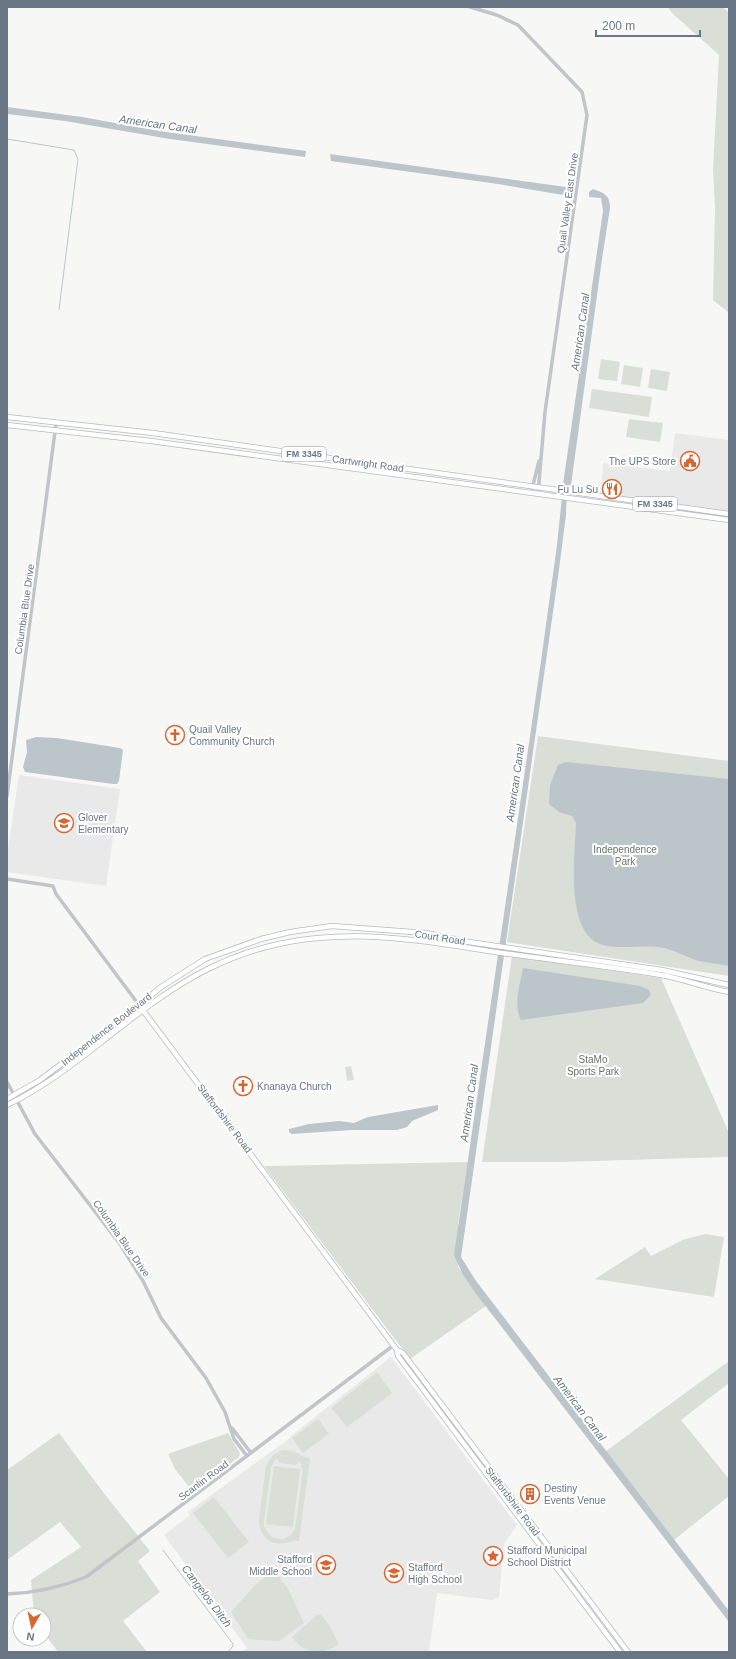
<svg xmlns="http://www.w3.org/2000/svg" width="736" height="1659" viewBox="0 0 736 1659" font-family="Helvetica,sans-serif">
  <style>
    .built { fill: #e8e9e8 }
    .green { fill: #d9ded6; fill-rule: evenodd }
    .water { fill: #bbc5ca }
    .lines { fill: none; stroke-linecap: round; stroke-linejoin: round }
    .stream { stroke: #bbc5ca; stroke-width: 1 }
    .major-casing { stroke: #b6babe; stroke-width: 6 }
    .minor { stroke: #c1c4c8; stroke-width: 3.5 }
    .major { stroke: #fff; stroke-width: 4.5 }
    .labels { text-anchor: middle; stroke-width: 4; stroke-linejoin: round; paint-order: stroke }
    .shield { fill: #fff; stroke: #959faa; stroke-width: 1 }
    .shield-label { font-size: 9px; font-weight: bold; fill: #687685 }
    .street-label { font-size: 10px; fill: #687685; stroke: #fff }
    .poi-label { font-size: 10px; fill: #687685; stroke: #fff; text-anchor: start }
    .park-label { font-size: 10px; fill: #657763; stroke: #fff }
    .water-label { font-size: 11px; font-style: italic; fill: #647780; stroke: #fff }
  </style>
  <rect width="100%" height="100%" fill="#f7f8f5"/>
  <path class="built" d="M 675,433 L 729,440 L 729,511 L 601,494 L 603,463 L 670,471 Z
    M 19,775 L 120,789 L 106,886 L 7,872 L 7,856 Z
    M 391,1357 L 517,1525 L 504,1544 L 499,1597 L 493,1600 L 437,1593 L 429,1652 L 242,1652 L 247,1648 L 164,1535 L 190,1515 L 188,1512 L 290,1438 L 291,1436 Z"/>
  <path class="green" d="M 668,7 L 723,7 L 729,13 L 729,313 L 713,300 L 715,208 L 713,170 L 719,55 L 672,13 Z
    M 601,359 L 620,362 L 617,381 L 598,379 Z
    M 624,365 L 643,368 L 640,387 L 621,384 Z
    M 651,369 L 670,372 L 667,391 L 648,388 Z
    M 592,389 L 652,397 L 649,417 L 589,408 Z
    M 629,419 L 663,423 L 660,442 L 626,437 Z
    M 538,736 L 729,761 L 729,976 L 507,942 Z
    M 512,956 L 661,978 L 729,1133 L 729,1157 L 560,1162 L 482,1162 Z
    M 351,1066 L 354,1080 L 347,1081 L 345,1067 Z
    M 468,1162 L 458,1223 L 458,1267 L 486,1306 L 410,1359 L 264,1166 Z
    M 706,1234 L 724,1237 L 714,1297 L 595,1279 L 645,1247 L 651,1256 L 685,1239 Z
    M 729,1361 L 729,1383 L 681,1420 L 729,1479 L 729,1496 L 674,1540 L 606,1451 Z
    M 377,1372 L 392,1393 L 347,1427 L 331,1408 Z
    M 318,1419 L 329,1434 L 303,1453 L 292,1438 Z
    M 59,1433 L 103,1492 L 150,1551 L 138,1561 L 160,1592 L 123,1621 L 147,1652 L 58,1652 L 44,1633 L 44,1615 L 34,1615 L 31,1580 L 81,1547 L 60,1522 L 7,1560 L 7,1470 Z
    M 228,1433 L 240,1453 L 239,1457 L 193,1492 L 175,1469 L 168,1454 Z
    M 283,1450 C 294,1449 300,1457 310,1458 L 299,1541 C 292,1540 290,1542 284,1543 C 269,1546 259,1534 259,1520 L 266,1465 L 273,1455 ZM 276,1458 L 280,1463 L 296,1465 L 300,1461 L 303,1471 L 295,1529 L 291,1535 L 283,1539 L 274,1538 L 269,1534 L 264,1527 L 264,1521 L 271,1467 Z
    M 274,1466 L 300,1469 L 293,1527 L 266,1524 Z
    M 214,1497 L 249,1542 L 228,1558 L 193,1513 Z
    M 270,1573 L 277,1574 L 288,1589 L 304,1623 L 279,1641 L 248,1639 L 231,1612 L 255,1585 Z
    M 317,1615 L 321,1615 L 329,1625 L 339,1644 C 322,1656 304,1654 292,1637 Z"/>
  <path class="water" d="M 7,107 L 82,117 L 159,131 L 306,151 L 305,157 L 170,139 L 65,121 L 7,114 Z
    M 330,154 L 566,187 L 568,189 L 565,195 L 557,194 L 498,184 L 331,161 Z
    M 593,189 C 604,193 610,195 610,208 L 602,259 L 571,485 L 567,488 L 566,515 L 558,577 L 461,1257 L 476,1281 L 729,1611 L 729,1622 L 477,1295 L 463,1275 L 454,1255 L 541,661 L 557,545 L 564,477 L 603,211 L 601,198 L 589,197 L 589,192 Z
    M 36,737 L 57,738 L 120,748 L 123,750 L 119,781 L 117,784 L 113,784 L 25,772 L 23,767 L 27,752 L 26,740 Z
    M 566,762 L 729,779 L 729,966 C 719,964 709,963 699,961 C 687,957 676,951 664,948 C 645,944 623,950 603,945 C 564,935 575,854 576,823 L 572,816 L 559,812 L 549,804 L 550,785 L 558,765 Z
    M 523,968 L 640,986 L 649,990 L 651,995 L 643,1003 L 521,1020 C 513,1005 520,985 523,968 Z
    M 438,1105 L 438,1110 L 412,1121 L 407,1127 L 397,1130 L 351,1130 L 292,1134 L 289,1132 L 289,1129 L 309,1124 L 339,1121 L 354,1123 L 368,1117 Z"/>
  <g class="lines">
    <path class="stream" d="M 7,139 L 74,150 L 78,159 L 59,310
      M 163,1550 L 233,1644 L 233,1646 L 228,1652"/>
    <defs>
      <path id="major" d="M 7,417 L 153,433 L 729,514
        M 7,425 L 151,441 L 729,520
        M 139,1005 L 397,1350 L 403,1353 L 628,1652
        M 7,1099 L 40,1080 L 137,1007 L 161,987 L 205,959 L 261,939 L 290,932 L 332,926 L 426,933 L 469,942 L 662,970 L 729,985
        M 7,1105 C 80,1070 136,1004 210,968 C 304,921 396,936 495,952 C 550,960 606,966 661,975 C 684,979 706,988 729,992
        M 397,1350 L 398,1356 L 620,1652"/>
    </defs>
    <use href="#major" class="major-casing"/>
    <path class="minor" d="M 470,7 L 497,15 L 518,25 L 582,92 L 587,115 L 545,412 L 538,494
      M 531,493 L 539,461
      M 7,796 L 56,424
      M 7,879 L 53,886 L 56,894 L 139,1005
      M 7,1082 L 35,1134 L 120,1244 L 143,1281 L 161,1318 L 206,1378 L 225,1412 L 234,1439 L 247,1456
      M 232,1428 L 251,1453
      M 7,1594 C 36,1593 59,1588 86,1577 L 394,1345"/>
    <use href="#major" class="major"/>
  </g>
  <defs>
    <symbol id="civic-ring" viewBox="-11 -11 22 22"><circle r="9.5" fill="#fff" stroke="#db6531" stroke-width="1.5"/><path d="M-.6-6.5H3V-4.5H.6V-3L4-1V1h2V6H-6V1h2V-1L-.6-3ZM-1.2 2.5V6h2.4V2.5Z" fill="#db6531"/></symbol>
    <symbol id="restaurant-ring" viewBox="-11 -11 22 22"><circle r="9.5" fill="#fff" stroke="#db6531" stroke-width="1.5"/><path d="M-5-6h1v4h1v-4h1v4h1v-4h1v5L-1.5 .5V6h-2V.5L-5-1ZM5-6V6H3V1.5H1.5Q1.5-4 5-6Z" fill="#db6531"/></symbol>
    <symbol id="church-ring" viewBox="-11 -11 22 22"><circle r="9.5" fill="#fff" stroke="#db6531" stroke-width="1.5"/><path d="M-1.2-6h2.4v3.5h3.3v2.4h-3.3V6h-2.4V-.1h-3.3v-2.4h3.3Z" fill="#db6531"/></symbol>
    <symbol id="school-ring" viewBox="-11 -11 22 22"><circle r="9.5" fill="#fff" stroke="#db6531" stroke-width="1.5"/><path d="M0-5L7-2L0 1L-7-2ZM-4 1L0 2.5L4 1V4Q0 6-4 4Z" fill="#db6531"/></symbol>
    <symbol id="building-ring" viewBox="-11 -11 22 22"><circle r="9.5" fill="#fff" stroke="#db6531" stroke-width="1.5"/><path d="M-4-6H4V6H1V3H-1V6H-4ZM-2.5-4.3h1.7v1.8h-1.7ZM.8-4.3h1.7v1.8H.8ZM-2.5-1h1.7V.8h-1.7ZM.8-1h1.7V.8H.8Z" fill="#db6531"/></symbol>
    <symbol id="sight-ring" viewBox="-11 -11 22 22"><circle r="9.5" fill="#fff" stroke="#db6531" stroke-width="1.5"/><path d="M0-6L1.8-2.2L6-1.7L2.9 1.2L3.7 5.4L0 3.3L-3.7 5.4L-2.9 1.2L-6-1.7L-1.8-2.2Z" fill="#db6531"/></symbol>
  </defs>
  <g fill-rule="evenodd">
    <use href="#civic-ring" x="679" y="450" width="22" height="22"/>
    <use href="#restaurant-ring" x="601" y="478" width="22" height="22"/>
    <use href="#church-ring" x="164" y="724" width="22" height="22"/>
    <use href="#school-ring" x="53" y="812" width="22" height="22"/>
    <use href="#church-ring" x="232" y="1075" width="22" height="22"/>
    <use href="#building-ring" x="519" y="1483" width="22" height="22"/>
    <use href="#sight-ring" x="482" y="1545" width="22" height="22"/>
    <use href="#school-ring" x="315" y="1554" width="22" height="22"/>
    <use href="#school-ring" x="383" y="1562" width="22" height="22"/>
  </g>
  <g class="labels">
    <g class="shield">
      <rect x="282" y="447" width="44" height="14" rx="3"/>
      <rect x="633" y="497" width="44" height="14" rx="3"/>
    </g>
    <g class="shield-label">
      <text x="304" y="457">FM 3345</text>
      <text x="655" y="507">FM 3345</text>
    </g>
    <g class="street-label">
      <text transform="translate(567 203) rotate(-82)" y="4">Quail Valley East Drive</text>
      <text transform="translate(368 463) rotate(8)" y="4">Cartwright Road</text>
      <text transform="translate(24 609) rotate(-82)" y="4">Columbia Blue Drive</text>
      <text transform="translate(440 937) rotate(9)" y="4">Court Road</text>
      <text transform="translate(106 1029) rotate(-38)" y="4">Independence Boulevard</text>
      <text transform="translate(225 1118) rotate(53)" y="4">Staffordshire Road</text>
      <text transform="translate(122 1238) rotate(55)" y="4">Columbia Blue Drive</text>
      <text transform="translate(203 1480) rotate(-37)" y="4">Scanlin Road</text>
      <text transform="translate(513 1501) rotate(53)" y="4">Staffordshire Road</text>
    </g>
    <g class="poi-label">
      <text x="676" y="465" text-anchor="end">The UPS Store</text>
      <text x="598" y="493" text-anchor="end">Fu Lu Su</text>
      <text x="189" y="733">Quail Valley<tspan x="189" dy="12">Community Church</tspan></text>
      <text x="78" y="821">Glover<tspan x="78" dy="12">Elementary</tspan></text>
      <text x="257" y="1090">Knanaya Church</text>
      <text x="544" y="1492">Destiny<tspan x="544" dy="12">Events Venue</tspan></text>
      <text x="507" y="1554">Stafford Municipal<tspan x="507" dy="12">School District</tspan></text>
      <text x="312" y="1563" text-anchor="end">Stafford<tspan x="312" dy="12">Middle School</tspan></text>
      <text x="408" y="1571">Stafford<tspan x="408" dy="12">High School</tspan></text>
    </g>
    <g class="park-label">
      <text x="625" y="853">Independence<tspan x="625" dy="12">Park</tspan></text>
      <text x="593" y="1063">StaMo<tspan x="593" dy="12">Sports Park</tspan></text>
    </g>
    <g class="water-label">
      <text transform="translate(158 124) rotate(8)" y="4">American Canal</text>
      <text transform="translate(580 332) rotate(-82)" y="4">American Canal</text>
      <text transform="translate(515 783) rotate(-82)" y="4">American Canal</text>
      <text transform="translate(469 1103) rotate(-82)" y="4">American Canal</text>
      <text transform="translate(580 1408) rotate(53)" y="4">American Canal</text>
      <text transform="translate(207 1596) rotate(53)" y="4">Cangelos Ditch</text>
    </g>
  </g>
  <rect width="736" height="1659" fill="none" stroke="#687685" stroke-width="16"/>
  <g transform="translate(32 1627) rotate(189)"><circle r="19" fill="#ffffff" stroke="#c3c8ce"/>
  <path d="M0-3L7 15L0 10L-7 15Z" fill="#db6531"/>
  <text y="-6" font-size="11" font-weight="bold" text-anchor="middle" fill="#687685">N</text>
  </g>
  <path d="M596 30v6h104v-6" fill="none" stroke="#687685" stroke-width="2"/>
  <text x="602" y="30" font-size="12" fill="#687685" stroke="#ffffff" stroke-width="3" paint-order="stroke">200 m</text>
</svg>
